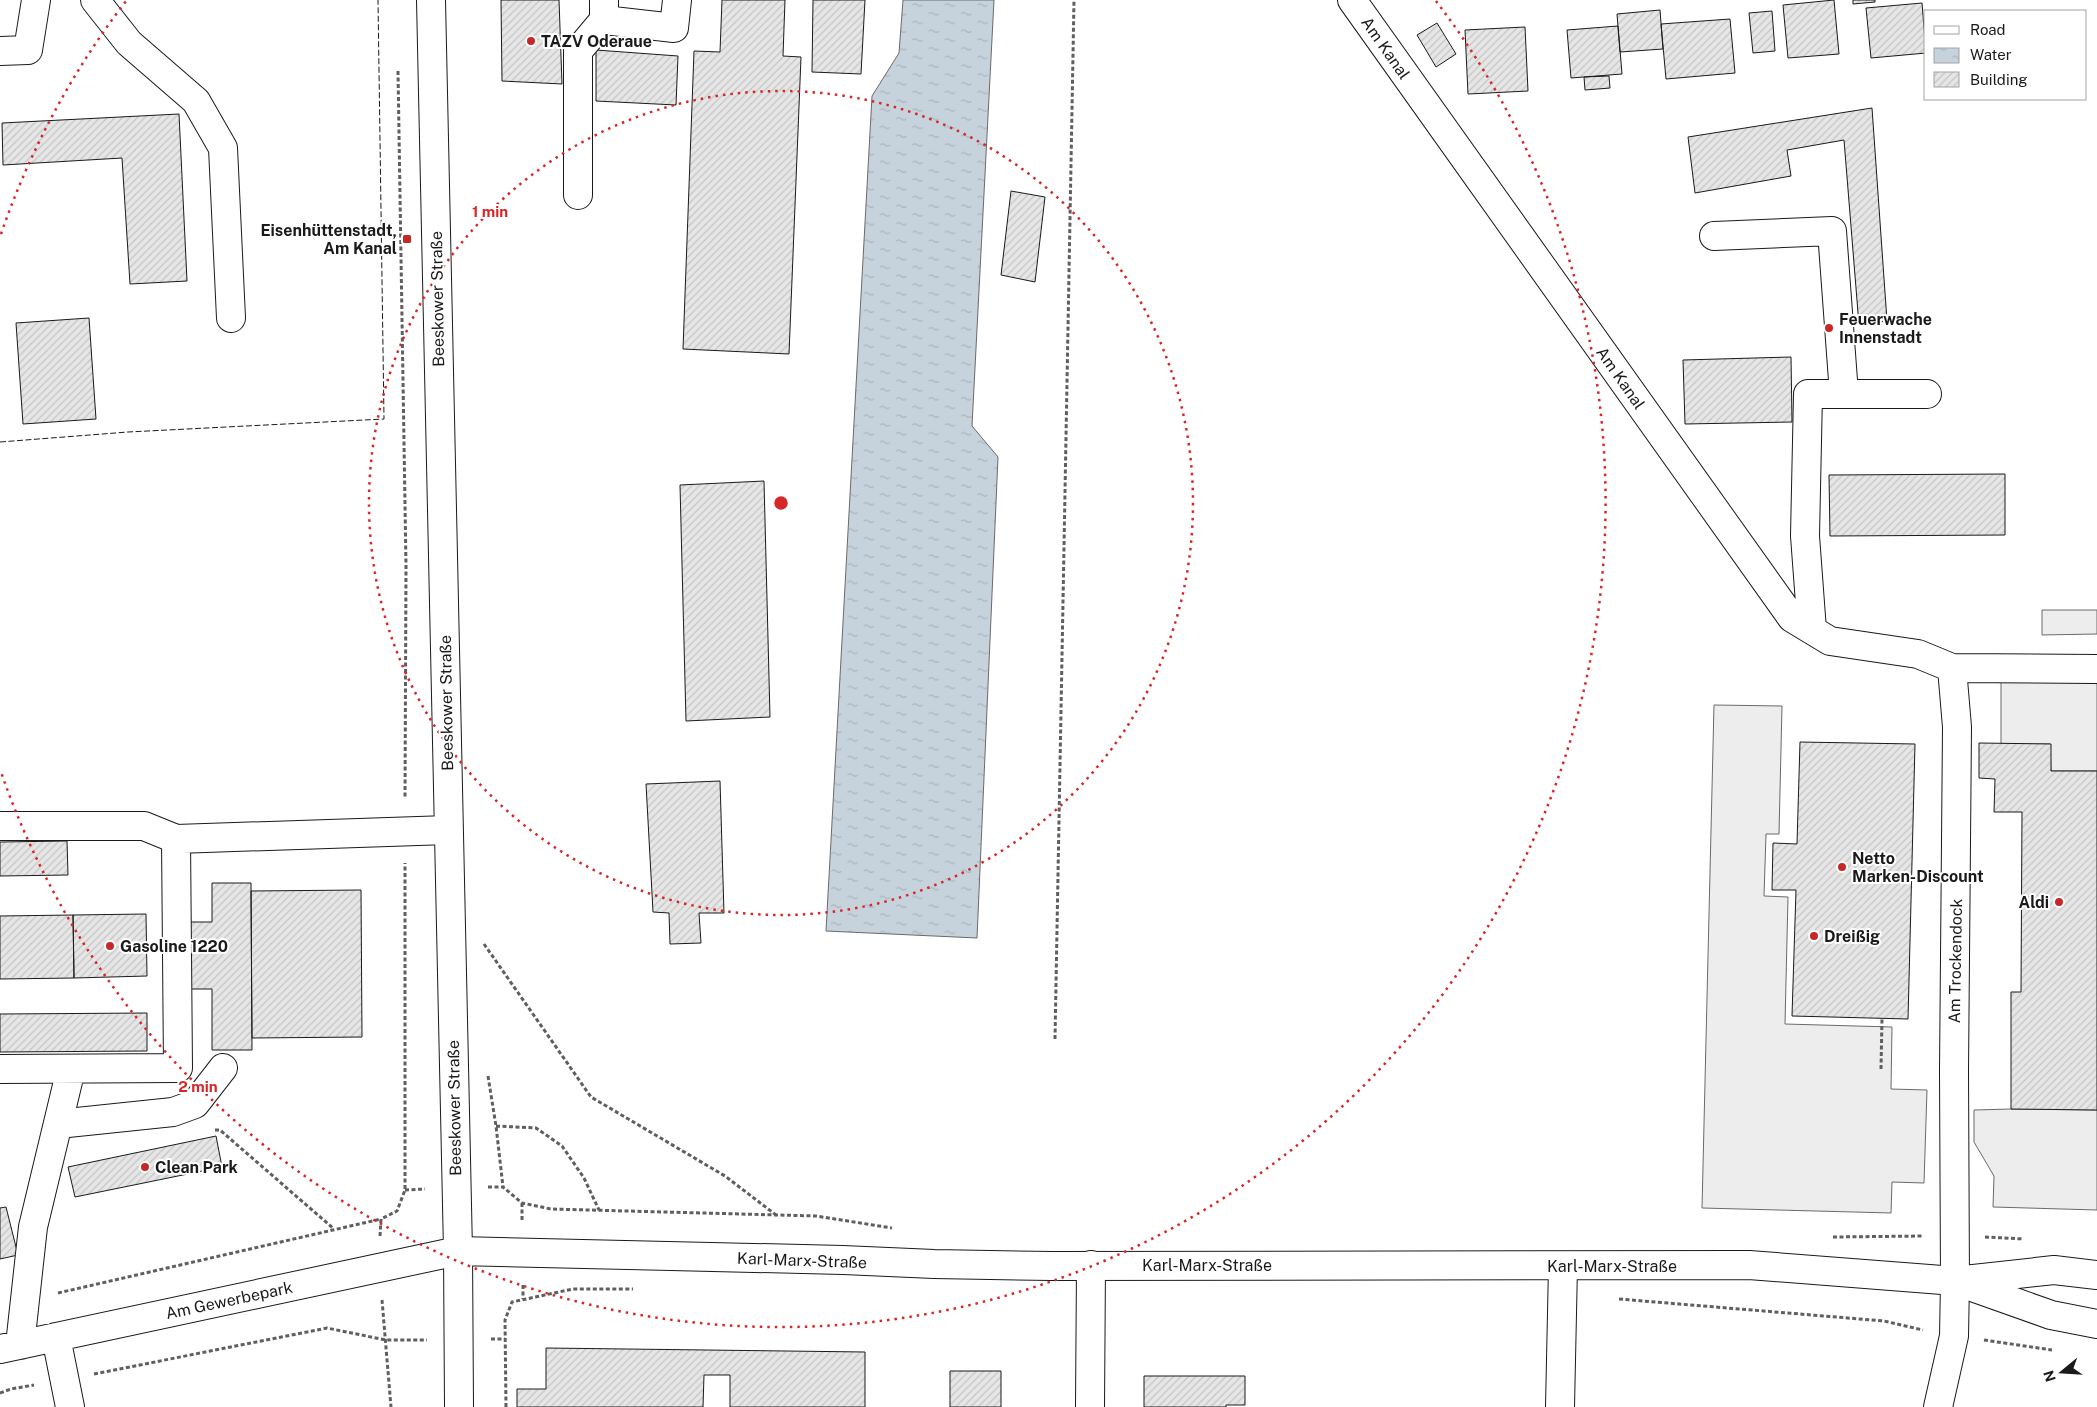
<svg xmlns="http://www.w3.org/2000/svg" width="2097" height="1407" viewBox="0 0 2097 1407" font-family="'Public Sans',sans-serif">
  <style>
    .parking { fill: #ededed; stroke: #6a6a6a }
    .water { fill: url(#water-ripples); stroke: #6a6a6a }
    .building { fill: url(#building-hatch); stroke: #1a1a1a }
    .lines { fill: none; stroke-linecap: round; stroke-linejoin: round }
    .minor-casing { stroke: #1a1a1a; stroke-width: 30 }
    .major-casing { stroke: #1a1a1a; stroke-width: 30 }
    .path { stroke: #5f5f5f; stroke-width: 3; stroke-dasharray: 4 2.5; stroke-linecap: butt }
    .minor { stroke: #fff; stroke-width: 28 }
    .major { stroke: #fff; stroke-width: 28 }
    .fence { stroke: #1a1a1a; stroke-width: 1; stroke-dasharray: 6 2.5; stroke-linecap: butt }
    .ring { fill: none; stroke: #d62828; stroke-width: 2.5; stroke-dasharray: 2.5 5 }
    .poi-dot { fill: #c62828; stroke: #fff; stroke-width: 2 }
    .labels { text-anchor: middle; stroke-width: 4; stroke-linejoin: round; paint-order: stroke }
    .poi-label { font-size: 16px; font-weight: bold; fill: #1a1a1a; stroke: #fff; text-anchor: start }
    .street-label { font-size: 16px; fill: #1a1a1a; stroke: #fff }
    .centre { fill: #d62828; stroke: #fff; stroke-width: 2.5 }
    .ring-label { font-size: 15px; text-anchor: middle; font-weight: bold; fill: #d62828; stroke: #fff; stroke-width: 4; stroke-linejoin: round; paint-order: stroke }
  </style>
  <defs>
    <pattern id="water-ripples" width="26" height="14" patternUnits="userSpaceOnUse" patternTransform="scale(1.25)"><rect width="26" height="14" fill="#c6d2dc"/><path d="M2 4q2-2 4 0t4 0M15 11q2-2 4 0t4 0" fill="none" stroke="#aab4bc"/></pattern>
    <pattern id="building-hatch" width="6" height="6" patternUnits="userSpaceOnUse" patternTransform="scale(1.25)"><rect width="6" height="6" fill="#e6e6e6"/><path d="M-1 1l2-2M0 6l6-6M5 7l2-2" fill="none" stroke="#c5c5c5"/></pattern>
  </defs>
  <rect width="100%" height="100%" fill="#fff"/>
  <path class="parking" d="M 2042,610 L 2097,610 L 2097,634 L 2042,635 Z
    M 2001,681 L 2097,683 L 2097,771 L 2051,771 L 2050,744 L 2001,744 Z
    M 1714,705 L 1782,706 L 1779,834 L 1766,834 L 1764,896 L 1788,897 L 1785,1024 L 1892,1027 L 1891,1089 L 1927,1090 L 1924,1183 L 1892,1182 L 1891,1213 L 1702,1208 Z
    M 2011,1109 L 2097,1110 L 2097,1210 L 1993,1207 L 1994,1176 L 1974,1142 L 1974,1110 Z"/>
  <path class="water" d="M 903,0 L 994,0 L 972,426 L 998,457 L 977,938 L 826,931 L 872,96 L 899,53 Z"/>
  <path class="building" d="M 501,0 L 559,0 L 562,84 L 502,81 Z
    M 722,0 L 785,0 L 783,56 L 801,57 L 789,354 L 683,349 L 694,51 L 720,52 Z
    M 813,0 L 865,0 L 861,74 L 812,72 Z
    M 1834,0 L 1839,54 L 1788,58 L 1783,5 Z
    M 1853,0 L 1875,0 L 1875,2 L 1853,4 Z
    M 1922,3 L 1926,53 L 1871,58 L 1866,8 Z
    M 1660,10 L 1663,49 L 1620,52 L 1617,14 Z
    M 1772,11 L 1775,51 L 1753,53 L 1749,13 Z
    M 1730,19 L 1735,73 L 1666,79 L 1661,24 Z
    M 1437,23 L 1456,54 L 1436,67 L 1417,35 Z
    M 1618,26 L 1622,74 L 1571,78 L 1567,30 Z
    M 1525,27 L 1528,91 L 1468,94 L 1465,30 Z
    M 596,50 L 678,56 L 676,105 L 596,101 Z
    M 1609,76 L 1610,88 L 1585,90 L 1584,77 Z
    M 1872,108 L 1887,321 L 1859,325 L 1844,140 L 1787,150 L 1791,176 L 1695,193 L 1688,137 Z
    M 179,114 L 187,281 L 130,284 L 122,158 L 3,165 L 2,123 Z
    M 1011,191 L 1045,197 L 1035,282 L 1001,275 Z
    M 89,318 L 96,419 L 23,424 L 16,323 Z
    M 1791,357 L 1792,422 L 1685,424 L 1683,360 Z
    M 2005,474 L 2005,535 L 1830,536 L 1829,475 Z
    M 764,481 L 770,717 L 686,721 L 680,485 Z
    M 1800,742 L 1915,744 L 1908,1019 L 1792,1016 L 1796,890 L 1772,890 L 1773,843 L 1797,844 Z
    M 1979,743 L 2051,744 L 2051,771 L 2097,771 L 2097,1110 L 2011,1109 L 2011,992 L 2021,992 L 2022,812 L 1994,812 L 1995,779 L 1979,778 Z
    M 720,781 L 724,913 L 699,913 L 701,943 L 670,944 L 669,913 L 653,912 L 646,784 Z
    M 67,841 L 68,875 L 0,876 L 0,842 Z
    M 212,883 L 251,883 L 252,1050 L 212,1050 L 212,989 L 188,989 L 188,922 L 212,922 Z
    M 361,890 L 362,1037 L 252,1038 L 251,891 Z
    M 146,914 L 147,976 L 74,978 L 73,915 Z
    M 73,915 L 74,978 L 0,979 L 0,916 Z
    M 147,1013 L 147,1051 L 0,1052 L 0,1014 Z
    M 216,1136 L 222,1167 L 75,1197 L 68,1167 Z
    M 6,1207 L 18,1255 L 0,1259 L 0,1208 Z
    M 546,1348 L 865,1352 L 865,1407 L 730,1407 L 730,1375 L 704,1375 L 703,1407 L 517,1407 L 517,1389 L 546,1389 Z
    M 950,1371 L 1001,1371 L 1001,1407 L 950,1407 Z
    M 1144,1376 L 1245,1376 L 1245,1405 L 1226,1405 L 1226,1407 L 1144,1407 Z"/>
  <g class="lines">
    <defs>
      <path id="minor" d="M 95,0 L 129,43 L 196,101 L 223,148 L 231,318
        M 1352,0 L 1792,618 L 1830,641 L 1918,654 L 1952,668 L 2097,669
        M 604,20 L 674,28 L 677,0
        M 0,51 L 28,50 L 36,0
        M 578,195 L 578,51 L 604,20 L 604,0
        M 1714,236 L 1832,231 L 1844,394
        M 1812,630 L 1805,536 L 1808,394 L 1927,394
        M 0,826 L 144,826 L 176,839 L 448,830
        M 0,1069 L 178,1068 L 176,839
        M 58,1124 L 173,1112 L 195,1104 L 223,1068
        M 56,1337 L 70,1407
        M 20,1345 L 33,1227 L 71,1069
        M 0,1349 L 458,1251 L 431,0
        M 1090,1407 L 1091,1265
        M 1560,1407 L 1563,1266
        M 1938,1407 L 1954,1336 L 1955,1281 L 1954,1071 L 1957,727 L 1952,668"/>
      <path id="major" d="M 1961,1283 L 2051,1315 L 2097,1324
        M 459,1407 L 458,1251 L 843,1260 L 934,1264 L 1052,1266 L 1749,1265 L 1955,1281 L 2054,1270 L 2097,1275"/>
    </defs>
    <use href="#minor" class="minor-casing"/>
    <use href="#major" class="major-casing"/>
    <path class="path" d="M 398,71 L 406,566 L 405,799
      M 484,944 L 591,1097 L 725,1176 L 776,1215
      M 1055,1039 L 1074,0
      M 1881,1069 L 1882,1018
      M 488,1076 L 496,1126 L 503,1187
      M 496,1126 L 536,1128 L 562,1146 L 584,1178 L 599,1210
      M 215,1130 L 220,1130 L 334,1229
      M 488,1187 L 503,1187 L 522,1203 L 551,1209 L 816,1216 L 892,1228
      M 405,1190 L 425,1189
      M 522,1203 L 522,1221
      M 380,1236 L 381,1219 L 397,1211 L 405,1190 L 405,863
      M 1833,1237 L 1924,1236
      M 1985,1237 L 2024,1239
      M 523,1285 L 523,1299
      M 58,1293 L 381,1219
      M 1619,1299 L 1884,1321 L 1923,1330
      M 382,1300 L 391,1407
      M 491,1339 L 505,1339
      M 1984,1340 L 2052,1350
      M 94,1374 L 327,1328 L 386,1340 L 427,1340
      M 0,1393 L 11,1389 L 34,1385
      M 506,1407 L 505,1320 L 512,1302 L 573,1289 L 633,1289"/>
    <use href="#minor" class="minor"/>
    <use href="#major" class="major"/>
    <path class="fence" d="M 0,442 L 128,432 L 384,419 L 378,0"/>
  </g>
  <g class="ring">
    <circle cx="781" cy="503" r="412"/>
    <path d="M1 234A825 825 0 0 1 126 1M1436 1A825 825 0 1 1 1 772"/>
  </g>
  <g class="poi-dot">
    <circle cx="531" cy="41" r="5"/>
    <rect x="402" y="234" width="10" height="10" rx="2.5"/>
    <circle cx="1829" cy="328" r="5"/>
    <circle cx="1842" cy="867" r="5"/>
    <circle cx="2059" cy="902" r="5"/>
    <circle cx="1814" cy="936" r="5"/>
    <circle cx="110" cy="946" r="5"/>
    <circle cx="145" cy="1167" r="5"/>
  </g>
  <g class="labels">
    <g class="poi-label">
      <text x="541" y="47">TAZV Oderaue</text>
      <text x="397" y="236" text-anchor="end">Eisenhüttenstadt,<tspan x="397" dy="18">Am Kanal</tspan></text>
      <text x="1839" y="325">Feuerwache<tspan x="1839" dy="18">Innenstadt</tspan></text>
      <text x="1852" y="864">Netto<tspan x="1852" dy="18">Marken-Discount</tspan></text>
      <text x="2049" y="908" text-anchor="end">Aldi</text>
      <text x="1824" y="942">Dreißig</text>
      <text x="120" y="952">Gasoline 1220</text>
      <text x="155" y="1173">Clean Park</text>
    </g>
    <g class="street-label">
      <text transform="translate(1386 48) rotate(55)" y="6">Am Kanal</text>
      <text transform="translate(437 299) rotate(-91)" y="6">Beeskower Straße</text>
      <text transform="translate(1621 378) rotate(55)" y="6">Am Kanal</text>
      <text transform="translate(446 703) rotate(-91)" y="6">Beeskower Straße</text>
      <text transform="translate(1955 961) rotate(-89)" y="6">Am Trockendock</text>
      <text transform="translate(454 1108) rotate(-91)" y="6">Beeskower Straße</text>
      <text transform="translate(802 1260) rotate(2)" y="6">Karl-Marx-Straße</text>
      <text x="1207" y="1271">Karl-Marx-Straße</text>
      <text x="1612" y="1272">Karl-Marx-Straße</text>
      <text transform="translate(229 1300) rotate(-12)" y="6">Am Gewerbepark</text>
    </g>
  </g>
  <circle cx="781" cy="503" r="8" class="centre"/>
  <g class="ring-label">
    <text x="490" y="217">1 min</text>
    <text x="198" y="1092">2 min</text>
  </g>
  <rect x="1924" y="10" width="162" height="90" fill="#ffffff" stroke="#a3a3a3"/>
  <rect x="1934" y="26" width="25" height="8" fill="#ffffff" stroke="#a3a3a3"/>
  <text x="1970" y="35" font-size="15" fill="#1a1a1a">Road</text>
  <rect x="1934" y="48" width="25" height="15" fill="url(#water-ripples)" stroke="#a3a3a3"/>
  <text x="1970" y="60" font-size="15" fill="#1a1a1a">Water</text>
  <rect x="1934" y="72" width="25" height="15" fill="url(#building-hatch)" stroke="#a3a3a3"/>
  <text x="1970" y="85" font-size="15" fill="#1a1a1a">Building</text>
  <g transform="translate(2062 1372) rotate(252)" stroke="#ffffff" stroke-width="4" paint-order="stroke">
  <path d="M0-4L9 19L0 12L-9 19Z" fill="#1a1a1a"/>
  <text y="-8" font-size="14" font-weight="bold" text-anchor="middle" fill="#1a1a1a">N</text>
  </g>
</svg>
